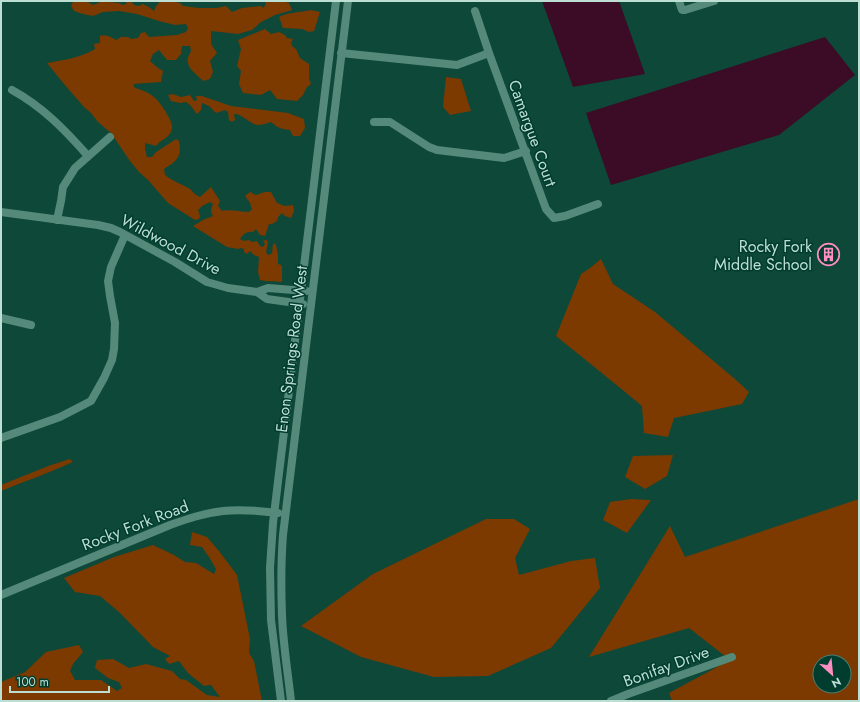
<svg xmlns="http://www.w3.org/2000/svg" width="860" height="702" viewBox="0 0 860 702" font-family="Jost,sans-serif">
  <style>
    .green { fill: #7c3a01; fill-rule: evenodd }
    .water { fill: #3c0b25 }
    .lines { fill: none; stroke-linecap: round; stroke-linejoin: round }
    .street { stroke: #558979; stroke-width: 8 }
    .labels { text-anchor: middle; stroke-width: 3; stroke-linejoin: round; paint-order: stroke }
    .street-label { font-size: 16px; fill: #bddfd3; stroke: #003d2f }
    .poi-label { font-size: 16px; fill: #bddfd3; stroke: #003d2f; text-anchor: end }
  </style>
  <rect width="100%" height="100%" fill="#0d4839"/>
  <path class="green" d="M 77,1 L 86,1 L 93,5 L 103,1 L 109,2 L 119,3 L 123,5 L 126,4 L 127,1 L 131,1 L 134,5 L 139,6 L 143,4 L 149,7 L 154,11 L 156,6 L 159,3 L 158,1 L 171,1 L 180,3 L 183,6 L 199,8 L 217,8 L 226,6 L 232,12 L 242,8 L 261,6 L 263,8 L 266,4 L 265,1 L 281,1 L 289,3 L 292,10 L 275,15 L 261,22 L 252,30 L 238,34 L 211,31 L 211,44 L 217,53 L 210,61 L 213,72 L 210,79 L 203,81 C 193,71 182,65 191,51 L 190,46 L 182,46 L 181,54 L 176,60 L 167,60 L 159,50 L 153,54 L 150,61 L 158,68 L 163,71 L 161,82 L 133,84 L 135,88 C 142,90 148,92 154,97 C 160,102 174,122 172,129 C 170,138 160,140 156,146 L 149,144 L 145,143 L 145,149 L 147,157 L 152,157 L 156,152 L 176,139 L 179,141 C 182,157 177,161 164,169 L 165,175 C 172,181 182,184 190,189 C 193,192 195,195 200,197 L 211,187 L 220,201 L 218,206 L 222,211 C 228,209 242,212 249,212 L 252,209 L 250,203 L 245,196 L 250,192 L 256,195 L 265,192 L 271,192 L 277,203 L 285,206 L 293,205 L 294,211 L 291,218 L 285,216 L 282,213 L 278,217 L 277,221 L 272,224 L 269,224 L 265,236 L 260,235 L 256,229 L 253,232 C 247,231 243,234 240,239 L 244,241 L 249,240 L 252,242 L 257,241 L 260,246 L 263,247 L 265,244 L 263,241 L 266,240 L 267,240 L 268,243 L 266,252 L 268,255 L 271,254 C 274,251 271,247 274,243 L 276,245 L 278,255 L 278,264 L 281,265 L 282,267 L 282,282 C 275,281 267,282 260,280 L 258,272 L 259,257 L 254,255 L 250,251 L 247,254 L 244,252 L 244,249 L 241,248 L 238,249 L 227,247 L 193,226 L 203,220 L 213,216 C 210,211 211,209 213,204 L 210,202 L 202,206 L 198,210 L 200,216 L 199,219 L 195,220 L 168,203 L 148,180 L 139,172 L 130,161 L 111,133 L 98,122 L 91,113 L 84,107 L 64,84 L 47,63 C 63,60 81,58 95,49 L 94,44 L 100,43 L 100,36 C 107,34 110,37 116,40 L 121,37 L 128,37 L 131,39 L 138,38 L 141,33 L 145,32 L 149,37 L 177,35 L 186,32 L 188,28 L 186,24 L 175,25 L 159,21 L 137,14 L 119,11 L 103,12 L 93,16 L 83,14 L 74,11 L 71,6 L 73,2 Z
    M 310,10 L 320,12 L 314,31 L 309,32 L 302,29 L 283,28 L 279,17 C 285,13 302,12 310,10 Z
    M 265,29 L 271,34 L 279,32 L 285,35 L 287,38 L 293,39 L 291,43 L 292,46 L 296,49 L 300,58 L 309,64 L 309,78 L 311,84 L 307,87 L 303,95 L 297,101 L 277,99 L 270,90 L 261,95 L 243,93 L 239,84 L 241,71 L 237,66 L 241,49 L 238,40 Z
    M 446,77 L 461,79 L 471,111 L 450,115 L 443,107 Z
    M 173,94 L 181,97 L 190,95 L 194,101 L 197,100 L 196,96 L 202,96 L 231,106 L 288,113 L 304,119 L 305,128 L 300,136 L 293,136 L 290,130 C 281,129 278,128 271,122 C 267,123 262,125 258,125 C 249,124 243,114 234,114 L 235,120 L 232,122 L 229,120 L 228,112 L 225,110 L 216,113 L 209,106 L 202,103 L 201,110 L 197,114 C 193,109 191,105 186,102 L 180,103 L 171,101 L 168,95 Z
    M 601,259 L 613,284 L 655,312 L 735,379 L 749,392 L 742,404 L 674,418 L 668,437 L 644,433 L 642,406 L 619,387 L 556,336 L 581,274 L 590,268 Z
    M 673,455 L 667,476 L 645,489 L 625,477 L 633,456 Z
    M 70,459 L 73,462 C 49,473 25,481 1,491 L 1,485 L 51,465 Z
    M 631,499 L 651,500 L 627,533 L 603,520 L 610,502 Z
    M 859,499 L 859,701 L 672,701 L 669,693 L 730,660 L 689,628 L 589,657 L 670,526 L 685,557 ZM 820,662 L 844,662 L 844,686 L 820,686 Z
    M 486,519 L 514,519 L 530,529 L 515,558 L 519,575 L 571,561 L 595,558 L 600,588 L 551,648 L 488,676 L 434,677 L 361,657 L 301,626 L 373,574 Z
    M 192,532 L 207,537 L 219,551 L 237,575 L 250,639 L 249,653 L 254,661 L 262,701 L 1,701 L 1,682 L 25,672 L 46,652 L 79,645 L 83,652 L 73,664 L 70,671 L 75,680 L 101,680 L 117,691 L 122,688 L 119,682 L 108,678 L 95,668 L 97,660 L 113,659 L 129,668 L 146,664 L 172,671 L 180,679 L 186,680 L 207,695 L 220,697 L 211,685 L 204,686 L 188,673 L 179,661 L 169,664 L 165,659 L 170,656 L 153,647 L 120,613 L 100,596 L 75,592 L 64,578 L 114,557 L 153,545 L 174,555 L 185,562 L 196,563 L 214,574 L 216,569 L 209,557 L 202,547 L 190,545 Z"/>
  <path class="water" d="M 542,1 L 619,1 L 645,74 L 573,87 Z
    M 825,37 L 855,75 L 779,135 L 611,185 L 586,113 Z"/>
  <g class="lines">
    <path class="street" d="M 679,1 L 682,10 L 685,10 L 714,1
      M 475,11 L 489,53 L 546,209 L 554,218 L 565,216 L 598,204
      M 341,53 L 457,65 L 489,53
      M 12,90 C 43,107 65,130 88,156
      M 374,122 L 390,122 L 429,147 L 437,150 L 504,158 L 526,151
      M 1,212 L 98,225 L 111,228 L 120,232 L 175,262 L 207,282 L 228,288 L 257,292 L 267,299 L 303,304
      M 57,220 L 61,201 L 63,187 L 75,168 L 110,137
      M 257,292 L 268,288 L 306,291
      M 1,318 L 31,325
      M 1,438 L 60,417 L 91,401 L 104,378 L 112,360 L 114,349 L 115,323 L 110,296 L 108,281 L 111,267 L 125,235
      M 1,595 L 170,525 C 187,519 204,513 223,511 C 240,509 262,511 278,513
      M 281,701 L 271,620 L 270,568 L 273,523 L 336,1
      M 291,701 C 288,673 283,644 282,615 C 281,588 281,561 283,535 L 348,1
      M 611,701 L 628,694 L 732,657"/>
  </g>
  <defs>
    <symbol id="building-ring" viewBox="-11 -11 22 22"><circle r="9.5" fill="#003d2f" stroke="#fd8ec0" stroke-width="1.5"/><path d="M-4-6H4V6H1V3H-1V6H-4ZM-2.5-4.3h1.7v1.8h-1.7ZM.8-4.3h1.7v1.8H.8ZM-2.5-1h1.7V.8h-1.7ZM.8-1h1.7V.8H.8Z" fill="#fd8ec0"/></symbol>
  </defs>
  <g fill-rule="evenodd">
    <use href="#building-ring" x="816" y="242" width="25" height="25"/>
  </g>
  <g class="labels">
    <g class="street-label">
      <text transform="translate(533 133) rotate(70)" y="6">Camargue Court</text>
      <text transform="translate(171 244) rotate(28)" y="6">Wildwood Drive</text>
      <text transform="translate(291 349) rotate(-83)" y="6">Enon Springs Road West</text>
      <text transform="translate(135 525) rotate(-21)" y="6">Rocky Fork Road</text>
      <text transform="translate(666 666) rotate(-20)" y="6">Bonifay Drive</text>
    </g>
    <g class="poi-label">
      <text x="812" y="252">Rocky Fork<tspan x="812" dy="18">Middle School</tspan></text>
    </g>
  </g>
  <rect width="860" height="702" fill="none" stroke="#bddfd3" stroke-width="4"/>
  <g transform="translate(832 674) rotate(153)"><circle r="19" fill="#003d2f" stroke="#4c7e71"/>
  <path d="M0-3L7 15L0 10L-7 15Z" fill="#fd8ec0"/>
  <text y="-6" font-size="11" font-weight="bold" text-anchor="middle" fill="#bddfd3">N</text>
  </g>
  <path d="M10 686v6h99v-6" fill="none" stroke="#bddfd3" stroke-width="2"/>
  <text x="16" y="686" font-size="12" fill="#bddfd3" stroke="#003d2f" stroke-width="3" paint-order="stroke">100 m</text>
</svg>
